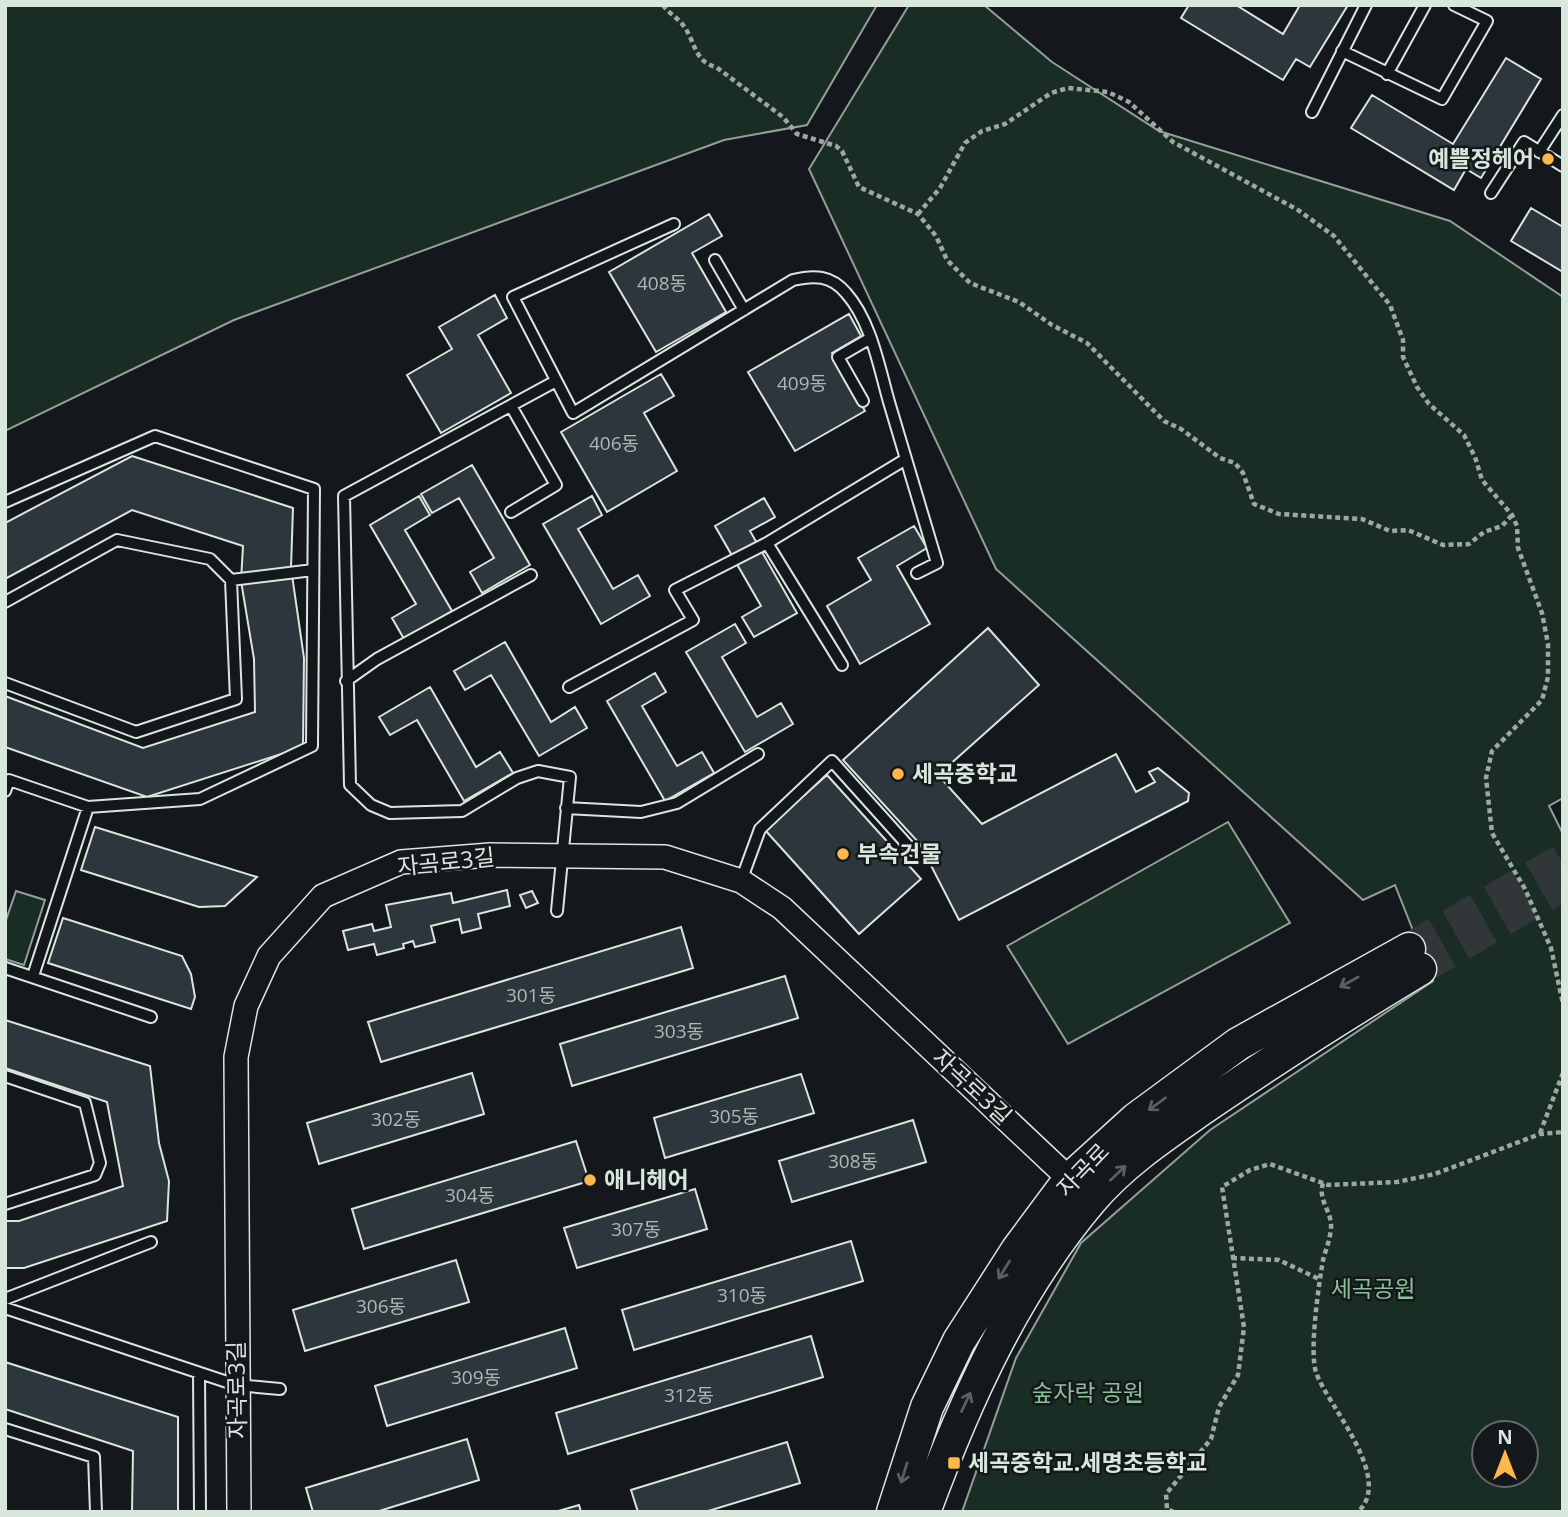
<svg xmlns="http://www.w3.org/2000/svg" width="1568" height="1517" viewBox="0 0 1568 1517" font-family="'Open Sans','Noto Sans KR',sans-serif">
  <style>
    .green { fill: #1a2d24; stroke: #939e99; stroke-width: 2; fill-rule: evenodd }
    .building { fill: #2c363c; stroke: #d8e6dc; stroke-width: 2 }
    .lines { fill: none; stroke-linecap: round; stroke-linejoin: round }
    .secondary-tunnel { stroke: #313739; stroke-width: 32; stroke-dasharray: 32 16; stroke-linecap: butt }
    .lane-casing { stroke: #d8e6dc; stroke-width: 14 }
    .street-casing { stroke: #d8e6dc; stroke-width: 26 }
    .secondary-casing { stroke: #d8e6dc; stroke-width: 35 }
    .path { stroke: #9da8a2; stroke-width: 4.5; stroke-dasharray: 5 3.5; stroke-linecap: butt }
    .lane { stroke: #14181c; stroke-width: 10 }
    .street { stroke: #14181c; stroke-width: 23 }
    .secondary { stroke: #14181c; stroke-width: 32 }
    .oneway { stroke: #59605f }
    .poi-dot { fill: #ffb74d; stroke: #14181c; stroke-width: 2.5 }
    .labels { text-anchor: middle; stroke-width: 5; stroke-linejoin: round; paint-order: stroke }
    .number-label { font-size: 19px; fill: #adbab4 }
    .poi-label { font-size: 23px; font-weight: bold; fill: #d8e6dc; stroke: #14181c; text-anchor: start }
    .street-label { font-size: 23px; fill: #d8e6dc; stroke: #14181c }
    .park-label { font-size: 23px; fill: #8ac095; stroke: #14181c }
  </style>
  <rect width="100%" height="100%" fill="#14181c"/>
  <path class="green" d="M 5,5 L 877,5 L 807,125 L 724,140 L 234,320 L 5,431 Z
    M 909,5 L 984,5 L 1052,62 L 1159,131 L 1450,221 L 1563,297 L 1563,798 L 1549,806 L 1563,834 L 1563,1512 L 962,1512 L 1016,1358 L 1081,1243 L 1210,1130 L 1433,981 L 1395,885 L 1363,900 L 996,569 L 809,169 ZM 1484,1433 L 1526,1433 L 1526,1475 L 1484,1475 Z
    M 1228,822 L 1290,923 L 1068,1044 L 1007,946 Z
    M 16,891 L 45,900 L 24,965 L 5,959 L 5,923 Z"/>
  <path class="building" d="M 1189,5 L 1236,5 L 1283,34 L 1300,5 L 1348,5 L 1310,67 L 1296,59 L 1283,80 L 1181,18 Z
    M 1506,58 L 1541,79 L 1481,178 L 1466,169 L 1454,190 L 1351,128 L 1372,95 L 1453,144 Z
    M 1531,208 L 1563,227 L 1563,272 L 1511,241 Z
    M 709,214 L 722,236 L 692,253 L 726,312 L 656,352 L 609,272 Z
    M 495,295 L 507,318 L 478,335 L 511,393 L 441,433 L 407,375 L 452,349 L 439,327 Z
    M 849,314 L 861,336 L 832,353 L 865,411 L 795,451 L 748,372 Z
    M 661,374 L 674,396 L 644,413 L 677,471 L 607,512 L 561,432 Z
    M 132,456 L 293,508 L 291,568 L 304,658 L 303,747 L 147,797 L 5,747 L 5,696 L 143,748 L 255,712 L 254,659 L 241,581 L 243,546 L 132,510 L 5,579 L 5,523 Z
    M 472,465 L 530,565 L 482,593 L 470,572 L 494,558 L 459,498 L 432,513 L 421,494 Z
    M 419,496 L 430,515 L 405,530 L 452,611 L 404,639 L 392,618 L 416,604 L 370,525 Z
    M 592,496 L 602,515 L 578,529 L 613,589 L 638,575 L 650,596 L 601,624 L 543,524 Z
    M 764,498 L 775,517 L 750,531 L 797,613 L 754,637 L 742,617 L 761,606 L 715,526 Z
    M 914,526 L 927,548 L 897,566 L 930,624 L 860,664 L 827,606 L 871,580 L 858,558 Z
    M 735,624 L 746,643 L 722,657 L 757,717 L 781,703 L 793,724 L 745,752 L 686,652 Z
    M 988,628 L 1039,685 L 938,775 L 982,824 L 1116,754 L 1136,792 L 1155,782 L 1149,772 L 1158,768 L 1189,793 L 1188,801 L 959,920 L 920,844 L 843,760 Z
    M 505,642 L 551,722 L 575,707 L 587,728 L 539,756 L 491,675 L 465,690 L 454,671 Z
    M 655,673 L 666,692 L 642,706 L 677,766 L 702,752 L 714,773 L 665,801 L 607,701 Z
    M 430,687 L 476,767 L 500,752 L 513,773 L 464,801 L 417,720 L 390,735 L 379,717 Z
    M 827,775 L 921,879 L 859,934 L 765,830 Z
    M 95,827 L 257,877 L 225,906 L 199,907 L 81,870 Z
    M 507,890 L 510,906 L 478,914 L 481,928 L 462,933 L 459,919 L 431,926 L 435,942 L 415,947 L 413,941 L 403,944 L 404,948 L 377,955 L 374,944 L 348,950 L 343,931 L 372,924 L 374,931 L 391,927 L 386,905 L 451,893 L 453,903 Z
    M 532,891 L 538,903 L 526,908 L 520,895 Z
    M 63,918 L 182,956 L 191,974 L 195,997 L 191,1009 L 48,963 Z
    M 681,927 L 693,968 L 381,1062 L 368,1022 Z
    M 785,976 L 798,1018 L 572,1086 L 560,1044 Z
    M 5,1020 L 150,1066 L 159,1143 L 169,1181 L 167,1221 L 24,1268 L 5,1268 L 5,1221 L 19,1221 L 123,1186 L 107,1102 L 5,1068 Z
    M 472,1073 L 484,1114 L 319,1164 L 307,1123 Z
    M 801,1074 L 814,1113 L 665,1158 L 654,1118 Z
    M 913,1120 L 926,1162 L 792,1202 L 779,1161 Z
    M 576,1141 L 589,1181 L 364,1249 L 352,1209 Z
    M 695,1189 L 707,1229 L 577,1268 L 564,1228 Z
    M 851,1241 L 863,1281 L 634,1350 L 622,1310 Z
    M 456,1260 L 469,1302 L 305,1351 L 293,1310 Z
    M 565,1328 L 577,1368 L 387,1426 L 375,1386 Z
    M 811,1336 L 823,1377 L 568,1454 L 556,1413 Z
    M 5,1362 L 178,1417 L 178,1512 L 132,1512 L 133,1451 L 5,1409 Z
    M 467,1439 L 479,1480 L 376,1512 L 313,1512 L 306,1488 Z
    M 787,1442 L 800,1483 L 705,1512 L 638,1512 L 631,1490 Z
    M 579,1505 L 581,1512 L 555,1512 Z"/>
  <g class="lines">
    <path class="secondary-tunnel" d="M 1409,949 L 1563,859
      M 1420,969 L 1563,885"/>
    <defs>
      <path id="lane" d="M 1342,51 L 1442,99 L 1487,21 L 1454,5
        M 1387,74 L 1425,5
        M 1312,112 L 1366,5
        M 1539,152 L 1563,115
        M 1491,193 L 1524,142 L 1563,166
        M 674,224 L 513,297 L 573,413 L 793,280 C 814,275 831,275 846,293 C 871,321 879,367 889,402 C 905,456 921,509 937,563 L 917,573
        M 715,260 L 744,310
        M 556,381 L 344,496 L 350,785 L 371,805 L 390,813 L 462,811 L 517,778 L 538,771 L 570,777 L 557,911
        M 863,401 L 838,357 L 869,339
        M 5,502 L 155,436 L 314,489 L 312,746 L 200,799 L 88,807 L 9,780 L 5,791
        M 511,512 L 556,485 L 511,406
        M 231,580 L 313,570
        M 5,602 L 117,540 L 210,559 L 231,580 L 236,699 L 136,732 L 5,683
        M 842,665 L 767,543 L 906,459
        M 346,681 L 377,659 L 531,575
        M 569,687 L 693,620 L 675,590 L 767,543
        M 566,808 L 641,812 L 677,803 L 758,754
        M 741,881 L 760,829 L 832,761 L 912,850
        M 5,968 L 151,1017
        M 33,976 L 88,807
        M 5,1076 L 85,1103 L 100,1163 L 95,1175 L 5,1204
        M 5,1299 L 151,1242
        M 5,1308 L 236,1385 L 280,1389
        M 199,1373 L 200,1512
        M 5,1429 L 94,1457 L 96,1512"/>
      <path id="street" d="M 239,1512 L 236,1057 L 246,1006 L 269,956 L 323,896 L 401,862 L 490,855 L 665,857 L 741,881 L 782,908 L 1081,1190"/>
      <path id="secondary" d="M 893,1512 L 927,1407 L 959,1341 L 1018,1249 L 1070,1179 L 1136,1119 L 1238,1044 L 1409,949
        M 924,1512 C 965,1401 1014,1291 1091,1200 C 1123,1162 1166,1134 1206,1106 C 1276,1058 1347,1013 1420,969"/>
    </defs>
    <use href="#lane" class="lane-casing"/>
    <use href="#street" class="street-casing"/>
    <use href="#secondary" class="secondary-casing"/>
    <path class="path" d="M 663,5 C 668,13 677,17 683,25 C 695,40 694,62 716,67 L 783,117 L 797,134 L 836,146 L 842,151 L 859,187 L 918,214 L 936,236 L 947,260 L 970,283 L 1019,302 L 1052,325 L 1087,343 L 1164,421 L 1181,429 L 1220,458 L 1235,463 L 1243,473 L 1254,504 L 1279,514 L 1362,519 L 1390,531 L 1408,530 L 1443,545 L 1469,544 L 1484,532 L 1502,526 L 1512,515
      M 918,214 L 940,188 L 965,143 L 982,131 L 1005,124 L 1051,93 L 1068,88 L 1108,92 L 1129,102 L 1173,142 L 1298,210 L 1334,236 L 1390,305 L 1403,340 L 1403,357 L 1417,387 L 1429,404 L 1464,435 L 1475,457 L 1482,480 L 1512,515 L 1517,526 L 1518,548 L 1542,613 L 1548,644 L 1548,677 L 1542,700 L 1492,751 L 1486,778 L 1492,833 L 1525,889 L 1551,948 L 1563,1004
      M 1540,1133 L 1563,1073
      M 1323,1183 C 1318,1199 1329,1208 1331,1223 C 1332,1234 1326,1249 1323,1260 C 1319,1283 1309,1351 1316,1372 C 1326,1404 1395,1477 1358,1512
      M 1232,1258 L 1279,1260 L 1321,1280
      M 1174,1512 L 1167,1509 L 1166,1494 L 1211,1439 L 1219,1407 L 1238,1375 L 1244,1327 L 1222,1187 L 1250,1170 L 1270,1164 L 1328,1185 L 1397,1182 L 1435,1174 L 1540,1134 L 1563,1132"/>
    <use href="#lane" class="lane"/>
    <use href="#street" class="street"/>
    <use href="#secondary" class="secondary"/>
  </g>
  <defs><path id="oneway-shaft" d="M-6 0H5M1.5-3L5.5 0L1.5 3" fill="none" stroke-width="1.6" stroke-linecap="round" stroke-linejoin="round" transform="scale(1.75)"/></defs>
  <g class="oneway">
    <use href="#oneway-shaft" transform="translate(1349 982) rotate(151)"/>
    <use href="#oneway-shaft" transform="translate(1157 1104) rotate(144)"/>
    <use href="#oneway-shaft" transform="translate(1118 1173) rotate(-43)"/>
    <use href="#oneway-shaft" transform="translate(1004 1270) rotate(122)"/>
    <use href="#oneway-shaft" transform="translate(966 1402) rotate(-65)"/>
    <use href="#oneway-shaft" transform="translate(904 1473) rotate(107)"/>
  </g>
  <g class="poi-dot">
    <circle cx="1548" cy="159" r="7"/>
    <circle cx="898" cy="774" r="7"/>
    <circle cx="843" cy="854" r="7"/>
    <circle cx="590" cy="1180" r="7"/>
    <rect x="947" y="1456" width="14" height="14" rx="3.5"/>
  </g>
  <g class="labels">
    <g class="number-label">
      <text x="662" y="290">408동</text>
      <text x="802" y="390">409동</text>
      <text x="614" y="450">406동</text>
      <text x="531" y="1002">301동</text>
      <text x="679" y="1038">303동</text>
      <text x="734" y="1123">305동</text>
      <text x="396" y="1126">302동</text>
      <text x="853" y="1168">308동</text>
      <text x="470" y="1202">304동</text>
      <text x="636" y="1236">307동</text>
      <text x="742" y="1302">310동</text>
      <text x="381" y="1313">306동</text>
      <text x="476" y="1384">309동</text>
      <text x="689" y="1402">312동</text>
    </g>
    <g class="poi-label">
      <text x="1534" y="167" text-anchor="end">예쁠정헤어</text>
      <text x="912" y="782">세곡중학교</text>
      <text x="857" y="862">부속건물</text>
      <text x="604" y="1188">애니헤어</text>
      <text x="968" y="1471">세곡중학교.세명초등학교</text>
    </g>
    <g class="street-label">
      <text transform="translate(446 862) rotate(-6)" y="8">자곡로3길</text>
      <text transform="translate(972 1087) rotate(43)" y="8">자곡로3길</text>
      <text transform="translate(1083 1170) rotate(-46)" y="8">자곡로</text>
      <text transform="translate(237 1390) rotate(-91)" y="8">자곡로3길</text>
    </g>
    <g class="park-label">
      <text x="1373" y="1297">세곡공원</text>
      <text x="1088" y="1401">숲자락 공원</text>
    </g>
  </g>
  <rect width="1568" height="1517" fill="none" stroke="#d8e6dc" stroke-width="14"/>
  <g transform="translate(1505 1454)"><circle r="33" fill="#14181c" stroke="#626a69" stroke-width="2"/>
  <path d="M0-5L12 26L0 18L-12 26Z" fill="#ffb74d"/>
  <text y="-10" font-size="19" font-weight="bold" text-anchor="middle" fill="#d8e6dc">N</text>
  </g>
</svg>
